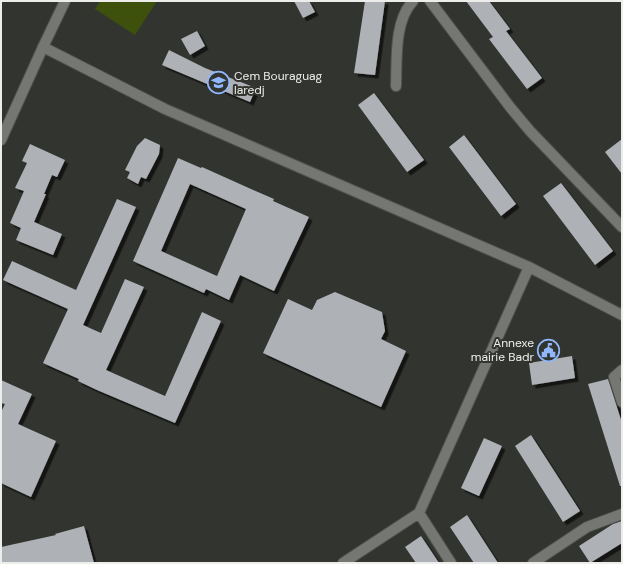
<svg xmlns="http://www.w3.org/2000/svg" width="623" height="564" viewBox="0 0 623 564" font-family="'DM Sans',sans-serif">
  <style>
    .green { fill: #3d510d }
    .building { fill: #aeb1b5; fill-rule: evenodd; filter: url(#shadow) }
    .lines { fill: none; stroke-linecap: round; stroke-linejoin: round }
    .minor-casing { stroke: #51524f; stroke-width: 12 }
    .secondary-casing { stroke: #51524f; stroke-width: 12 }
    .minor { stroke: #757773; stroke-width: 10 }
    .secondary { stroke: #757773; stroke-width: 10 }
    .labels { text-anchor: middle; stroke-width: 4; stroke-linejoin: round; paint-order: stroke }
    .poi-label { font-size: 12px; fill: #edeeec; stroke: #323430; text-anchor: start }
  </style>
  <defs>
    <filter id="shadow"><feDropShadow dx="3.5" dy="3.5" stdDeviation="0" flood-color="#0009"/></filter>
  </defs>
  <rect width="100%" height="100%" fill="#323430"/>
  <path class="green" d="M 100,1 L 157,1 L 135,35 L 95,9 Z"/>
  <path class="building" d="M 294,1 L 309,1 L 315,12 L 303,18 Z
    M 365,1 L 385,1 L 375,75 L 354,73 Z
    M 466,1 L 489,1 L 510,29 L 506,31 L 542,78 L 527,89 L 489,39 L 493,37 Z
    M 197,31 L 205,46 L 190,55 L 181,39 Z
    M 169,50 L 205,68 L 256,88 L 250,102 L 162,65 Z
    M 374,93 L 424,160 L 407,172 L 358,105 Z
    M 464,135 L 516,204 L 501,216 L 449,147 Z
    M 145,138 L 160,145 L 159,154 L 146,179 L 141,177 L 138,184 L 127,178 L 130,172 L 125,170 L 137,146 Z
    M 622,139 L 622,174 L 605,152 Z
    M 30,144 L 65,160 L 57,177 L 52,175 L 44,194 L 46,194 L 34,222 L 62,234 L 53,255 L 16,240 L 21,228 L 10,223 L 24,191 L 15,188 L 27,163 L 22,161 Z
    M 178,158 L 201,168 L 202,167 L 251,189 L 274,199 L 273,201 L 309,217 L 274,291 L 240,275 L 229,300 L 206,289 L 204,293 L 133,261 ZM 190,184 L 246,209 L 217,276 L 161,251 Z
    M 561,183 L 613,251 L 595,265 L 543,196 Z
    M 117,199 L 136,207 L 83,325 L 101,333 L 125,279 L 144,287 L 106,370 L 165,396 L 202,312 L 221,321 L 175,423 L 97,390 L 78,381 L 79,379 L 43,363 L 68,309 L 3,280 L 12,261 L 76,290 Z
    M 335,292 L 382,312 L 385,331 L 381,339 L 406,351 L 381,407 L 263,353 L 288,299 L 312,310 L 317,300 Z
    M 572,356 L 575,378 L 532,385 L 529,363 Z
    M 608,379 L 622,423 L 622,486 L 620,486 L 588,384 Z
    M 1,380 L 32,394 L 18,424 L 56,441 L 31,497 L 1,483 L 1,412 L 5,404 L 1,403 Z
    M 531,435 L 580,511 L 563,522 L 515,446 Z
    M 484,438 L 502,446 L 479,496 L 461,488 Z
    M 467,515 L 498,563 L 474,563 L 450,527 Z
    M 622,521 L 622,543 L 590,563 L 579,546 L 613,524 Z
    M 84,526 L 94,563 L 1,563 L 1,547 L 56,535 L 55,534 Z
    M 421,536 L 439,563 L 416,563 L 405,547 Z"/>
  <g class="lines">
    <defs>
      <path id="minor" d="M 430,1 L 510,107 L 530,131 L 622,227
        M 43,47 L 165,109 L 529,267 L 622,315
        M 396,86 C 397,59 394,21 413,1
        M 622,370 L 614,377 L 622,402
        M 419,513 L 451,563
        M 343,563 L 419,513 L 529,267
        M 533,563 L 587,527 L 622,514"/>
      <path id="secondary" d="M 1,140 L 43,47 L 65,1"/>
    </defs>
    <use href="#minor" class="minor-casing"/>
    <use href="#secondary" class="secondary-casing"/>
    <use href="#minor" class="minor"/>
    <use href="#secondary" class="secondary"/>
  </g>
  <defs>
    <symbol id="school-ring" viewBox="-11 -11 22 22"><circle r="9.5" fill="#323430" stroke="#91b8fd" stroke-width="1.5"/><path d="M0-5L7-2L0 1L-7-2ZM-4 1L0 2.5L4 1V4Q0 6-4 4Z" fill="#91b8fd"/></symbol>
    <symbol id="civic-ring" viewBox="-11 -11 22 22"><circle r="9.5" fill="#323430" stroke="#91b8fd" stroke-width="1.5"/><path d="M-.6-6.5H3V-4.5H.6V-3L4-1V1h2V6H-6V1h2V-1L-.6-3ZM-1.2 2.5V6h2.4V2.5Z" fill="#91b8fd"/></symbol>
  </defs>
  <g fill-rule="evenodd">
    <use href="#school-ring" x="206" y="70" width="25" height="25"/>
    <use href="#civic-ring" x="536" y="338" width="25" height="25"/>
  </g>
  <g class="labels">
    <g class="poi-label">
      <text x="234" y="80">Cem Bouraguag<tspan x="234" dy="14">laredj</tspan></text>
      <text x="534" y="347" text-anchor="end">Annexe<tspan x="534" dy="14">mairie Badr</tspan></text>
    </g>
  </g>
  <rect width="623" height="564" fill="none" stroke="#edeeec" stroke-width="4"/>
</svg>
